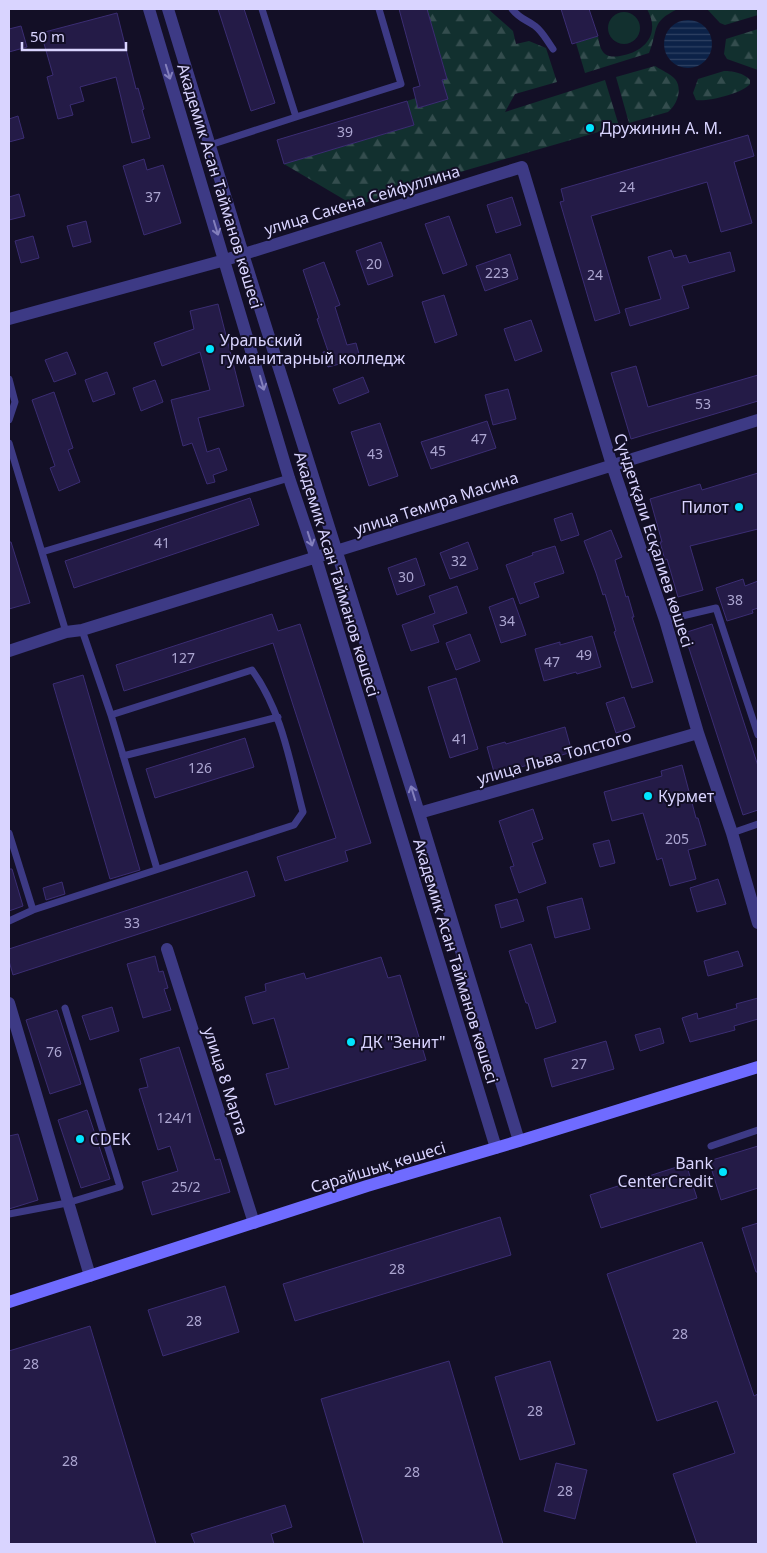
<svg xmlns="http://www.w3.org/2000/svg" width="767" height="1553" viewBox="0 0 767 1553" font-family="'Noto Sans',sans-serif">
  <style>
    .grass { fill: #12302f }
    .forest { fill: url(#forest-firs) }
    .water { fill: url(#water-rules) }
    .building { fill: #241b47; stroke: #3b2d73 }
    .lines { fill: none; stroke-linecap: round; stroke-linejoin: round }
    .lane { stroke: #3d3a85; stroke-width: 7 }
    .street { stroke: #3d3a85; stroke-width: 12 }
    .secondary { stroke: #6f6bff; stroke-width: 12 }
    .oneway { stroke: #837fbc }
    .poi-dot { fill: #00e5ff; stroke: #130f26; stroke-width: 2 }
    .labels { text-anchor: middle; stroke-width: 4; stroke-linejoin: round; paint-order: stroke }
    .number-label { font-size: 14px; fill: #aca6d1 }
    .poi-label { font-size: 16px; fill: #d9d4ff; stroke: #130f26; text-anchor: start }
    .street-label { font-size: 16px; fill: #d9d4ff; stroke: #130f26 }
  </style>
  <defs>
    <pattern id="forest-firs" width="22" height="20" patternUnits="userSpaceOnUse" patternTransform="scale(1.25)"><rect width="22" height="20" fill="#12302f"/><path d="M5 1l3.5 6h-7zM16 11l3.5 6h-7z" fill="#344d4e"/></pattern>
    <pattern id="water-rules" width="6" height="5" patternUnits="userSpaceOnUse" patternTransform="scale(1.25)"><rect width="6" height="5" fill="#0c2248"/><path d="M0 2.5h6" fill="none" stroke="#2f4163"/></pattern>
  </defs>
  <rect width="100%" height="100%" fill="#130f26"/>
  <path class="grass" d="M608 28a16 16 0 1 1 32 0a16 16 0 1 1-32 0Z"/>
  <path class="forest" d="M 427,9 L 488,9 L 513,31 L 516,44 L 529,41 L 546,48 L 557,82 L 515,94 L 505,112 L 605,80 L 619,126 L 467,170 L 355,206 L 284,164 L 414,125 L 407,101 L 416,98 L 419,108 L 447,99 L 442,80 L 447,78 Z
    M 647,9 L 678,9 C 650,22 659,29 649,53 L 585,73 L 576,43 L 598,36 C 599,42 600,50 605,54 C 609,57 615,57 620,56 C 645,52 661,34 647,9 Z
    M 707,9 L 756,9 L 758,15 L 725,25 L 720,23 Z
    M 758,29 L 758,70 L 727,59 L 724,54 L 726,39 Z
    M 655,66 C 661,70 671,74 675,79 C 683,89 677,105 668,112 L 629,123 L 616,77 Z
    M 724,71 C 733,71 744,73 750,80 L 750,84 C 743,93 708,102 696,100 L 693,93 L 698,79 Z"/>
  <path class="water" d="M664 44a24 24 0 1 1 48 0a24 24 0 1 1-48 0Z"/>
  <path class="building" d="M 218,9 L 244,9 L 275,103 L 251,111 Z
    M 399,9 L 427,9 L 447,79 L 442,80 L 448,99 L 418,108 L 413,88 L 420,86 Z
    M 561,9 L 589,9 L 598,36 L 572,44 Z
    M 117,13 L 136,89 L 138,88 L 144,109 L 142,110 L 150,138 L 132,143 L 116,77 L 80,87 L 84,101 L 70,105 L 73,115 L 58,119 L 47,77 L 53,75 L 41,33 Z
    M 21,26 L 27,47 L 9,52 L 9,29 Z
    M 407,101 L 414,125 L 284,164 L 277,140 Z
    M 18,116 L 24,138 L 9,142 L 9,119 Z
    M 748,135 L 754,156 L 734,162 L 752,223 L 721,232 L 707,182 L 591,216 L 620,313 L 595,321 L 560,202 L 564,201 L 561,189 Z
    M 144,159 L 147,170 L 163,165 L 181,223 L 144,235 L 123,166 Z
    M 19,194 L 25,216 L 9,220 L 9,197 Z
    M 512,197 L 521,225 L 496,233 L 487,205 Z
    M 449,216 L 467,265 L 443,274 L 425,224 Z
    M 86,221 L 91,242 L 73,247 L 67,226 Z
    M 33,236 L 39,258 L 21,263 L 15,241 Z
    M 381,242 L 393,276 L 368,285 L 356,251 Z
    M 671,250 L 674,258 L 686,255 L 689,263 L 730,252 L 735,271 L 682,286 L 689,308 L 630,326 L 625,309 L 661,299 L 648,257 Z
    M 510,254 L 518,279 L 485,291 L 476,266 Z
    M 324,262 L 340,305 L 335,307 L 347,345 L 356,343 L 359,354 L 359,359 L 328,367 L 323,352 L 328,351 L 317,319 L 319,318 L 303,270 Z
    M 444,295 L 457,335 L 435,343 L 422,302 Z
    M 218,304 L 244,406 L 198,418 L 207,452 L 219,448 L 227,470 L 213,475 L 215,482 L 207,484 L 192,443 L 183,446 L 171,400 L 210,390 L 200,352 L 162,366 L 154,343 L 194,329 L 190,311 Z
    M 531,320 L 542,351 L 515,361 L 504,329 Z
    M 67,352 L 76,374 L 54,382 L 45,360 Z
    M 636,366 L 648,407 L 758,375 L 758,401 L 631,439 L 611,373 Z
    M 107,372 L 115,394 L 93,402 L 85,380 Z
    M 363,377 L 369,392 L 339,404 L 333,389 Z
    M 155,380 L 163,402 L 141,411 L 133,388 Z
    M 508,389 L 516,419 L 493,425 L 485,395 Z
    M 54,392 L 73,448 L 68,450 L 80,482 L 59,491 L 50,468 L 55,466 L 32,400 Z
    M 487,421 L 496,448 L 431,469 L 421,442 Z
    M 380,423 L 398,476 L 369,486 L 351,432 Z
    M 758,473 L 758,529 L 690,546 L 703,590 L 678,597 L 667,559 L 665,560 L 660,542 L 662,542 L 650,499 L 700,484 L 702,490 Z
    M 250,498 L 259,525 L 74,588 L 65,561 Z
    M 572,513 L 579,535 L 561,541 L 554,519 Z
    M 611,530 L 622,557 L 615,560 L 626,597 L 628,596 L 634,617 L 632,617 L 653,682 L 632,688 L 614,632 L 616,631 L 605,594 L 603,595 L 596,573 L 584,541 Z
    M 9,542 L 11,542 L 30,603 L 9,609 Z
    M 468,542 L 478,569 L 450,579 L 440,553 Z
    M 555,546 L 564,573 L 534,583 L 539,597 L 520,604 L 506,565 L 533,555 L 532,553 Z
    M 416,558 L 425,585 L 397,595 L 388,568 Z
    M 743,579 L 745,586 L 758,581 L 758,608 L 752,610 L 753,613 L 727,621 L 716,588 Z
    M 457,586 L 467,613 L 433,625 L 439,642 L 411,651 L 402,625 L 435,613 L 429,596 Z
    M 513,598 L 526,635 L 501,643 L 489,607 Z
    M 272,614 L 278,631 L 300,624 L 371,843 L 345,851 L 348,861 L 285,881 L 277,857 L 336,838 L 273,643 L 124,691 L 116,665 Z
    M 712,624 L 758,766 L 758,810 L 743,815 L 684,633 Z
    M 470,634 L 480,661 L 456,670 L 446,643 Z
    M 592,636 L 601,667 L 577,674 L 576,672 L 544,681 L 535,649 L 560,642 L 560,645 Z
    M 83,675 L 140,870 L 110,879 L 53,684 Z
    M 456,678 L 478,749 L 450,758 L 428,687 Z
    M 624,697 L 635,727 L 616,733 L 606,703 Z
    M 565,727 L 572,752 L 521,767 L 521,765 L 494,772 L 487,747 L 505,742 L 506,744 Z
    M 245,738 L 254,767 L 155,798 L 146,769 Z
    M 682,765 L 696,818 L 698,818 L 706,845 L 688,850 L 696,879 L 670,886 L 662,858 L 657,860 L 643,813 L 612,821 L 604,792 L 662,776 L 661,771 Z
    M 533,809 L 543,839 L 532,843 L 546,883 L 519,893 L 510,867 L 514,866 L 499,821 Z
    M 609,840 L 615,863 L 600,867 L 593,844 Z
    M 9,869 L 12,869 L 23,906 L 9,911 Z
    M 247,871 L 255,896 L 13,975 L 9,961 L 9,949 Z
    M 718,879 L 726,904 L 697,912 L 690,888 Z
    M 62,882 L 65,894 L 46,900 L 43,888 Z
    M 582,898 L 590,929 L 555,938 L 547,907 Z
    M 517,899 L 524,921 L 501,928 L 495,905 Z
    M 531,944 L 556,1022 L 536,1029 L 528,1003 L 526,1003 L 509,951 Z
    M 738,951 L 743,966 L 708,976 L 704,961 Z
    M 155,956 L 159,972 L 163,971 L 168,988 L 164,989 L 171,1010 L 143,1018 L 127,964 Z
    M 381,957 L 388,978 L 400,975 L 426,1060 L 275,1105 L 266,1074 L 289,1068 L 274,1018 L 253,1024 L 245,997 L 266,991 L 265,984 L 304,973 L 306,979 Z
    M 758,998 L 758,1019 L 734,1026 L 735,1030 L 690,1042 L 682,1018 L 697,1013 L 698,1019 L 737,1008 L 736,1004 Z
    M 112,1007 L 119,1031 L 90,1040 L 82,1016 Z
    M 57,1010 L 81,1084 L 50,1094 L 26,1020 Z
    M 660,1028 L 664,1043 L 640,1051 L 635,1035 Z
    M 606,1041 L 614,1069 L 552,1087 L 544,1059 Z
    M 179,1047 L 215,1160 L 220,1159 L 230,1192 L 152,1215 L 142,1182 L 178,1171 L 170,1146 L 158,1150 L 139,1089 L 148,1087 L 140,1059 Z
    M 87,1110 L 110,1179 L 81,1188 L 58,1120 Z
    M 18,1134 L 38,1200 L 9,1209 L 9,1136 Z
    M 758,1146 L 758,1188 L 721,1200 L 709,1161 Z
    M 686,1164 L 697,1198 L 601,1228 L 590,1195 Z
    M 500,1217 L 511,1255 L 295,1321 L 283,1284 Z
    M 758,1223 L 758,1272 L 756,1272 L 742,1228 Z
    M 702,1242 L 754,1396 L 758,1394 L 758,1544 L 697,1544 L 673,1474 L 735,1453 L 717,1401 L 657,1421 L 607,1274 Z
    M 225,1286 L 239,1332 L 163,1356 L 148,1310 Z
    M 90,1326 L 156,1544 L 9,1544 L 9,1351 Z
    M 449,1361 L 503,1544 L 364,1544 L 321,1399 Z
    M 550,1361 L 575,1444 L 520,1460 L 495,1377 Z
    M 556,1463 L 587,1470 L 575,1519 L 544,1511 Z
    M 285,1505 L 292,1527 L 271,1534 L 274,1544 L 195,1544 L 191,1534 Z"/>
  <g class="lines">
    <path class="lane" d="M 512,9 C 520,19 525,19 535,26 C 543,32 547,41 553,49
      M 296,117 L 401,84 L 379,9
      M 210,145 L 296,117 L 262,9
      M 9,379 L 15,402 L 9,420
      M 9,443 L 66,632
      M 42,552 L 289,478
      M 665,620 L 716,608 L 758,735
      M 111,715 L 157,869
      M 123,756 L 278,717
      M 9,833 L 33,910
      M 732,833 L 758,824
      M 9,921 L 33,910 L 294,825 L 303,812 C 290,763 282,711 252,670 L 111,715 L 82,630
      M 711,1146 L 758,1130
      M 9,1214 L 67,1203 L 120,1187 L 65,1008"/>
    <path class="street" d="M 149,9 L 289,478 L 316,558 L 496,1148
      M 168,9 L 243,254 L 419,813 L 519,1141
      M 9,319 L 225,260 L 522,167 L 612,465 L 665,620 L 698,733 L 732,833 L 758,923
      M 9,651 L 66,632 L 82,630 L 758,420
      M 419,813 L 698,733
      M 167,949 L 254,1223
      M 9,1003 L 90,1276"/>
    <path class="secondary" d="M 9,1302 L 367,1186 L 519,1141 L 758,1067"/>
  </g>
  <defs><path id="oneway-shaft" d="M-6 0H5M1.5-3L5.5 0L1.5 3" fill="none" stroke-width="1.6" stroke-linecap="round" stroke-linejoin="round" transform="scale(1.25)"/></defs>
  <g class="oneway">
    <use href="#oneway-shaft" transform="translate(168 72) rotate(73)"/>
    <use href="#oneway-shaft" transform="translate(216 228) rotate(73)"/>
    <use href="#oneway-shaft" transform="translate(262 383) rotate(74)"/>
    <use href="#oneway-shaft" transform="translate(310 539) rotate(72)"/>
    <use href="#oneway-shaft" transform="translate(413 793) rotate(-107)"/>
  </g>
  <g class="poi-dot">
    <circle cx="590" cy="128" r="5"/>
    <circle cx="210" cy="349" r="5"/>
    <circle cx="739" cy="507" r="5"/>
    <circle cx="648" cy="796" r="5"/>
    <circle cx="351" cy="1042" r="5"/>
    <circle cx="80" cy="1139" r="5"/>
    <circle cx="723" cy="1172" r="5"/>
  </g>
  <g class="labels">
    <g class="number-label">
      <text x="345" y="137">39</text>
      <text x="627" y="192">24</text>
      <text x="153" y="202">37</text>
      <text x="374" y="269">20</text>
      <text x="497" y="278">223</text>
      <text x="595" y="280">24</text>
      <text x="703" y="409">53</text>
      <text x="479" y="444">47</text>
      <text x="438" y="456">45</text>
      <text x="375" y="459">43</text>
      <text x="162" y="548">41</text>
      <text x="459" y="566">32</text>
      <text x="406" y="582">30</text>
      <text x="735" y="605">38</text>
      <text x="507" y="626">34</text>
      <text x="584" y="660">49</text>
      <text x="183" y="663">127</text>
      <text x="552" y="667">47</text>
      <text x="460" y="744">41</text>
      <text x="200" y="773">126</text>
      <text x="677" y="844">205</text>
      <text x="132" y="928">33</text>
      <text x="54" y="1057">76</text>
      <text x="579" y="1069">27</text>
      <text x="175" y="1123">124/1</text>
      <text x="186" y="1192">25/2</text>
      <text x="397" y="1274">28</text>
      <text x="194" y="1326">28</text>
      <text x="680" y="1339">28</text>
      <text x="31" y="1369">28</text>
      <text x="535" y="1416">28</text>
      <text x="70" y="1466">28</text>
      <text x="412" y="1477">28</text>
      <text x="565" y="1496">28</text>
    </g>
    <g class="poi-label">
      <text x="600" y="134">Дружинин А. М.</text>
      <text x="220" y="346">Уральский<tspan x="220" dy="18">гуманитарный колледж</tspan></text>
      <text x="729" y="513" text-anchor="end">Пилот</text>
      <text x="658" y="802">Курмет</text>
      <text x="361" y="1048">ДК "Зенит"</text>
      <text x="90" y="1145">CDEK</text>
      <text x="713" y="1169" text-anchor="end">Bank<tspan x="713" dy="18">CenterCredit</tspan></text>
    </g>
    <g class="street-label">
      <text transform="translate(220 186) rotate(73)" y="6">Академик Асан Тайманов көшесі</text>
      <text transform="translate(362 200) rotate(-17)" y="6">улица Сакена Сейфуллина</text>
      <text transform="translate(436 503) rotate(-18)" y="6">улица Темира Масина</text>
      <text transform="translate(654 540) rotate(72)" y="6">Сүндетқали Есқалиев көшесі</text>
      <text transform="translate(337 574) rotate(73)" y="6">Академик Асан Тайманов көшесі</text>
      <text transform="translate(554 757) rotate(-16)" y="6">улица Льва Толстого</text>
      <text transform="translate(456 961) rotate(73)" y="6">Академик Асан Тайманов көшесі</text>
      <text transform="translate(226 1081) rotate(72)" y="6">улица 8 Марта</text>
      <text transform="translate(378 1167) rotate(-17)" y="6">Сарайшық көшесі</text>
    </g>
  </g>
  <rect width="767" height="1553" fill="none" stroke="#d9d4ff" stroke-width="20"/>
  <path d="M22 42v8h104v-8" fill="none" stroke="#d9d4ff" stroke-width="2.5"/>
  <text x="30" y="42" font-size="15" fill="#d9d4ff" stroke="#130f26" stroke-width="4" paint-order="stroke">50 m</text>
</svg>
